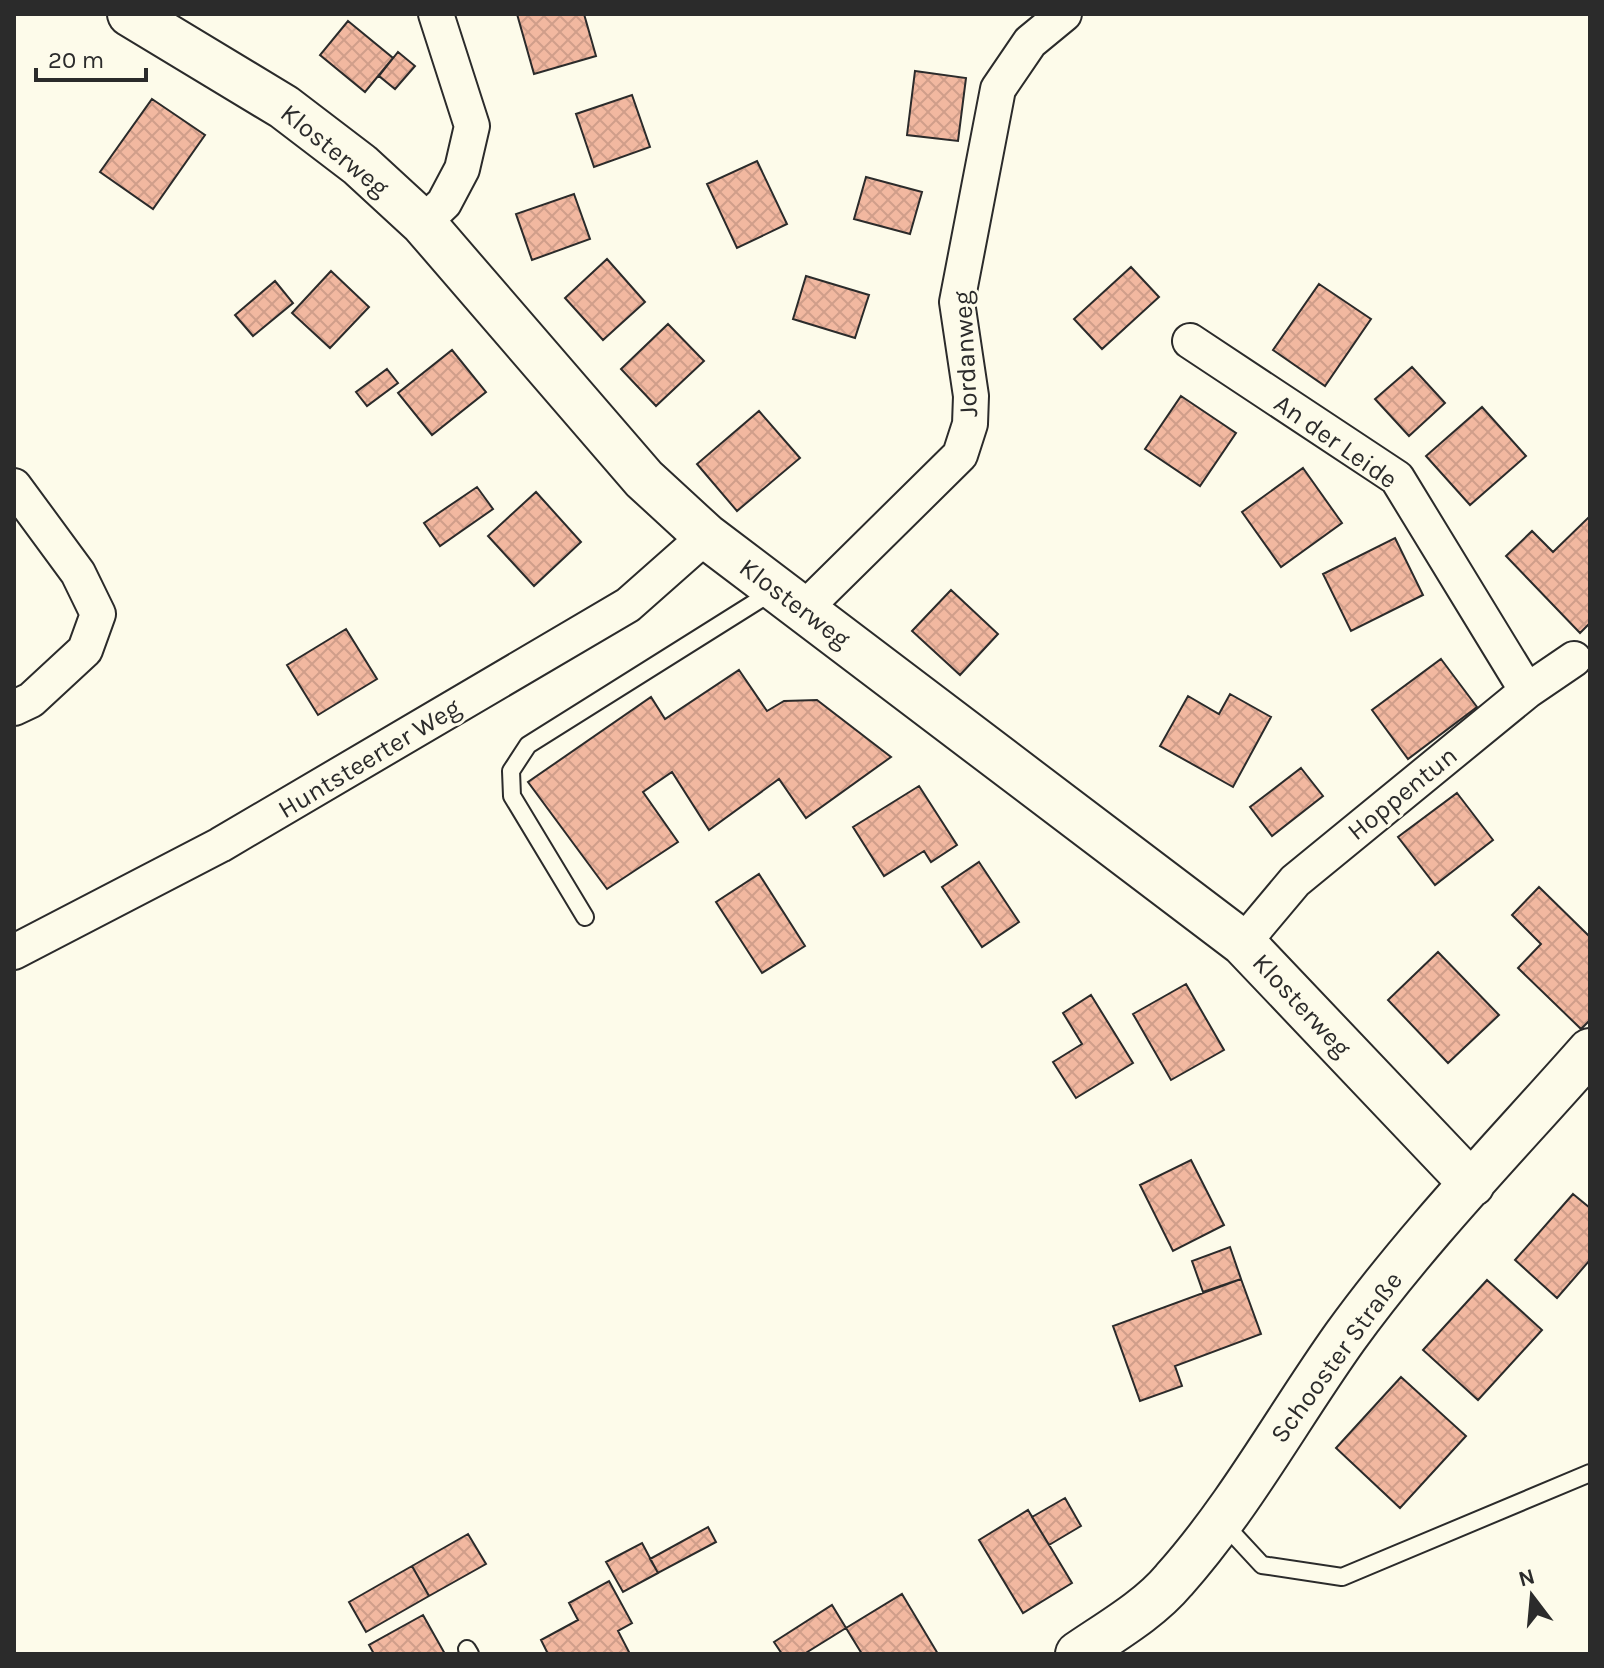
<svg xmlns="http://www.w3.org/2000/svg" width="1604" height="1668" viewBox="0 0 1604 1668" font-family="Karla,sans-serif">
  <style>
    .building { fill: url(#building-cross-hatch); stroke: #2b2b2b; stroke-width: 2 }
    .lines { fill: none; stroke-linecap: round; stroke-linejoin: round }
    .lane-casing { stroke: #2b2b2b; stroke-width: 20 }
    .street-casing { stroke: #2b2b2b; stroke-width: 38 }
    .secondary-casing { stroke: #2b2b2b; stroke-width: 48 }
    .lane { stroke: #fdfbea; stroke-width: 16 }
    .street { stroke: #fdfbea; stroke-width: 34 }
    .secondary { stroke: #fdfbea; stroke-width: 44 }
    .labels { text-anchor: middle; stroke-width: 6; stroke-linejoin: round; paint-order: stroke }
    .street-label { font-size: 26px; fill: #2b2b2b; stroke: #fdfbea }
  </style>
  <defs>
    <pattern id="building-cross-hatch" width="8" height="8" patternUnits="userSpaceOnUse" patternTransform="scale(2)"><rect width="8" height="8" fill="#f2b8a0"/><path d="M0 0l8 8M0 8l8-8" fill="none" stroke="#d09e8a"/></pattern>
  </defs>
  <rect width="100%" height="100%" fill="#fdfbea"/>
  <path class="building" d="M 517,14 L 584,14 L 596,56 L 534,74 Z
    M 348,21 L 393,58 L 365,92 L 320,55 Z
    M 398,52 L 415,66 L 395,89 L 379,76 Z
    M 915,71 L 966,78 L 958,141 L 907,135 Z
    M 632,95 L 650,147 L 594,167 L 576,114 Z
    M 152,99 L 205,135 L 153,209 L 100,172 Z
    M 757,161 L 787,224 L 737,248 L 707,184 Z
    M 866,177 L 922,192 L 910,234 L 854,219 Z
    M 574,194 L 590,239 L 532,260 L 516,214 Z
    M 607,259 L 645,302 L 603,340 L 565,298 Z
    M 1131,267 L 1159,297 L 1102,349 L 1074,319 Z
    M 331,271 L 369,307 L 330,348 L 292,313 Z
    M 806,276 L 869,295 L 855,338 L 793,319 Z
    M 275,281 L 293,303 L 253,336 L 235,315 Z
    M 1319,284 L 1371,319 L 1325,386 L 1273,350 Z
    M 668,324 L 704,361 L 656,406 L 621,369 Z
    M 452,350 L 486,392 L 432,435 L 398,393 Z
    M 1412,367 L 1445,403 L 1409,436 L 1375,399 Z
    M 387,369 L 398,383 L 367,406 L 356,392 Z
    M 1181,396 L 1236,433 L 1200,486 L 1145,449 Z
    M 1482,407 L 1526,456 L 1470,505 L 1426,456 Z
    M 759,411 L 800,458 L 737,511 L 697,464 Z
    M 1303,468 L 1342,523 L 1281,567 L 1242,512 Z
    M 477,487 L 493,509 L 440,546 L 424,523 Z
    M 536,492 L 581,542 L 534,586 L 488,536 Z
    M 1590,516 L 1590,623 L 1580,633 L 1506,556 L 1532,531 L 1553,552 Z
    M 1395,538 L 1423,595 L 1351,631 L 1323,574 Z
    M 951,590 L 998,634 L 960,675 L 912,631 Z
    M 346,629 L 377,679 L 318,715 L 287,665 Z
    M 1441,659 L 1477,707 L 1408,759 L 1372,710 Z
    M 739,670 L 767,711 L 784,701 L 817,700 L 891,757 L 806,818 L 779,779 L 709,830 L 672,772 L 643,792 L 678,842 L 607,889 L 528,782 L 651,697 L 665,719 Z
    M 1230,694 L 1271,717 L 1233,787 L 1160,746 L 1188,696 L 1219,714 Z
    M 1301,768 L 1323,796 L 1272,836 L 1250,807 Z
    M 919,786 L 957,845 L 931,862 L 924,851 L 884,876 L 853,827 Z
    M 1457,793 L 1493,840 L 1435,885 L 1398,837 Z
    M 979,862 L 1019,922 L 982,947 L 942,887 Z
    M 759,874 L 805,946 L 762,973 L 716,902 Z
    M 1539,887 L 1590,937 L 1590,1020 L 1581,1029 L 1518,968 L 1541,944 L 1512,915 Z
    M 1438,952 L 1499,1015 L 1448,1063 L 1388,1000 Z
    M 1186,984 L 1224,1050 L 1171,1080 L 1133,1014 Z
    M 1091,995 L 1133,1063 L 1076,1098 L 1053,1062 L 1082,1044 L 1063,1013 Z
    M 1191,1160 L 1224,1225 L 1173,1251 L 1140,1185 Z
    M 1573,1194 L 1590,1208 L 1590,1260 L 1557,1298 L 1515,1260 Z
    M 1230,1247 L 1241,1279 L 1203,1292 L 1192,1261 Z
    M 1241,1279 L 1261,1334 L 1175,1366 L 1182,1386 L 1140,1401 L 1113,1326 Z
    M 1487,1280 L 1542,1330 L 1478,1400 L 1423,1350 Z
    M 1401,1377 L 1466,1436 L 1400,1508 L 1336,1448 Z
    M 1065,1498 L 1081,1526 L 1049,1545 L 1032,1517 Z
    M 1028,1510 L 1072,1583 L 1023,1613 L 979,1540 Z
    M 708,1527 L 716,1542 L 658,1573 L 650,1559 Z
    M 468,1534 L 486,1564 L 429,1596 L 412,1566 Z
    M 642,1543 L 658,1573 L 623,1592 L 606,1562 Z
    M 412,1566 L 429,1596 L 366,1632 L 349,1602 Z
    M 609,1581 L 632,1623 L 618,1631 L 630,1654 L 548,1654 L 541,1640 L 578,1620 L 569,1603 Z
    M 902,1594 L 938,1654 L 862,1654 L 846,1628 Z
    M 832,1605 L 846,1628 L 804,1654 L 782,1654 L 774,1642 Z
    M 423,1615 L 445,1654 L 374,1654 L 369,1645 Z"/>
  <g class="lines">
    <defs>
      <path id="lane" d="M 585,917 L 512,796 L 511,771 L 528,745 L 775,590
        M 1224,1524 L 1262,1565 L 1342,1577 L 1590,1473
        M 467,1649 L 470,1654"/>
      <path id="street" d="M 423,223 L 444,203 L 462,169 L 472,126 L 436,14
        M 1190,341 L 1397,478 L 1527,691
        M 14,486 L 78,573 L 98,614 L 85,650 L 31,700 L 14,708
        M 804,609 L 960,455 L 970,424 L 971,396 L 957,302 L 998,89 L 1030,42 L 1064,14
        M 1243,943 L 1295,881 L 1527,691 L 1574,659
        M 14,952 L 220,845 L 628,605 L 706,536"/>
      <path id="secondary" d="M 130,14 L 284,107 L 360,165 L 423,223 L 644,479 L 706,536 L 1243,943 L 1472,1184
        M 1078,1654 C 1110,1632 1149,1610 1174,1580 C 1240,1506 1288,1417 1345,1337 C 1418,1236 1508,1144 1590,1051"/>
    </defs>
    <use href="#lane" class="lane-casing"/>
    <use href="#street" class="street-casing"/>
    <use href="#secondary" class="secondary-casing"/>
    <use href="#lane" class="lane"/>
    <use href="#street" class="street"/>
    <use href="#secondary" class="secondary"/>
  </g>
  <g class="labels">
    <g class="street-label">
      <text transform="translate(335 150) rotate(39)" y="9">Klosterweg</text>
      <text transform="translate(965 354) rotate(-93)" y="9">Jordanweg</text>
      <text transform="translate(1336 441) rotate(35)" y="9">An der Leide</text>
      <text transform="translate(795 603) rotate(37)" y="9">Klosterweg</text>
      <text transform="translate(369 758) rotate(-31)" y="9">Huntsteerter Weg</text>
      <text transform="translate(1402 793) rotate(-39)" y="9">Hoppentun</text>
      <text transform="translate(1302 1005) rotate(47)" y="9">Klosterweg</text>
      <text transform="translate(1336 1357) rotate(-54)" y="9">Schooster Straße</text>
    </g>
  </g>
  <rect width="1604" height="1668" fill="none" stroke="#2b2b2b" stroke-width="32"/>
  <g transform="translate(1532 1596) rotate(344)" stroke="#fdfbea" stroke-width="6" paint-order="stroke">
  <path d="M0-6L14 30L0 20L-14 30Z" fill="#2b2b2b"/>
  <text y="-12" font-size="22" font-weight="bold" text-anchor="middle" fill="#2b2b2b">N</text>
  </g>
  <path d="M36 68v12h110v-12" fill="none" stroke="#2b2b2b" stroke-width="4"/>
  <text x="48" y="68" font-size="24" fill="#2b2b2b" stroke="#fdfbea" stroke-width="6" paint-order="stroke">20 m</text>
</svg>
